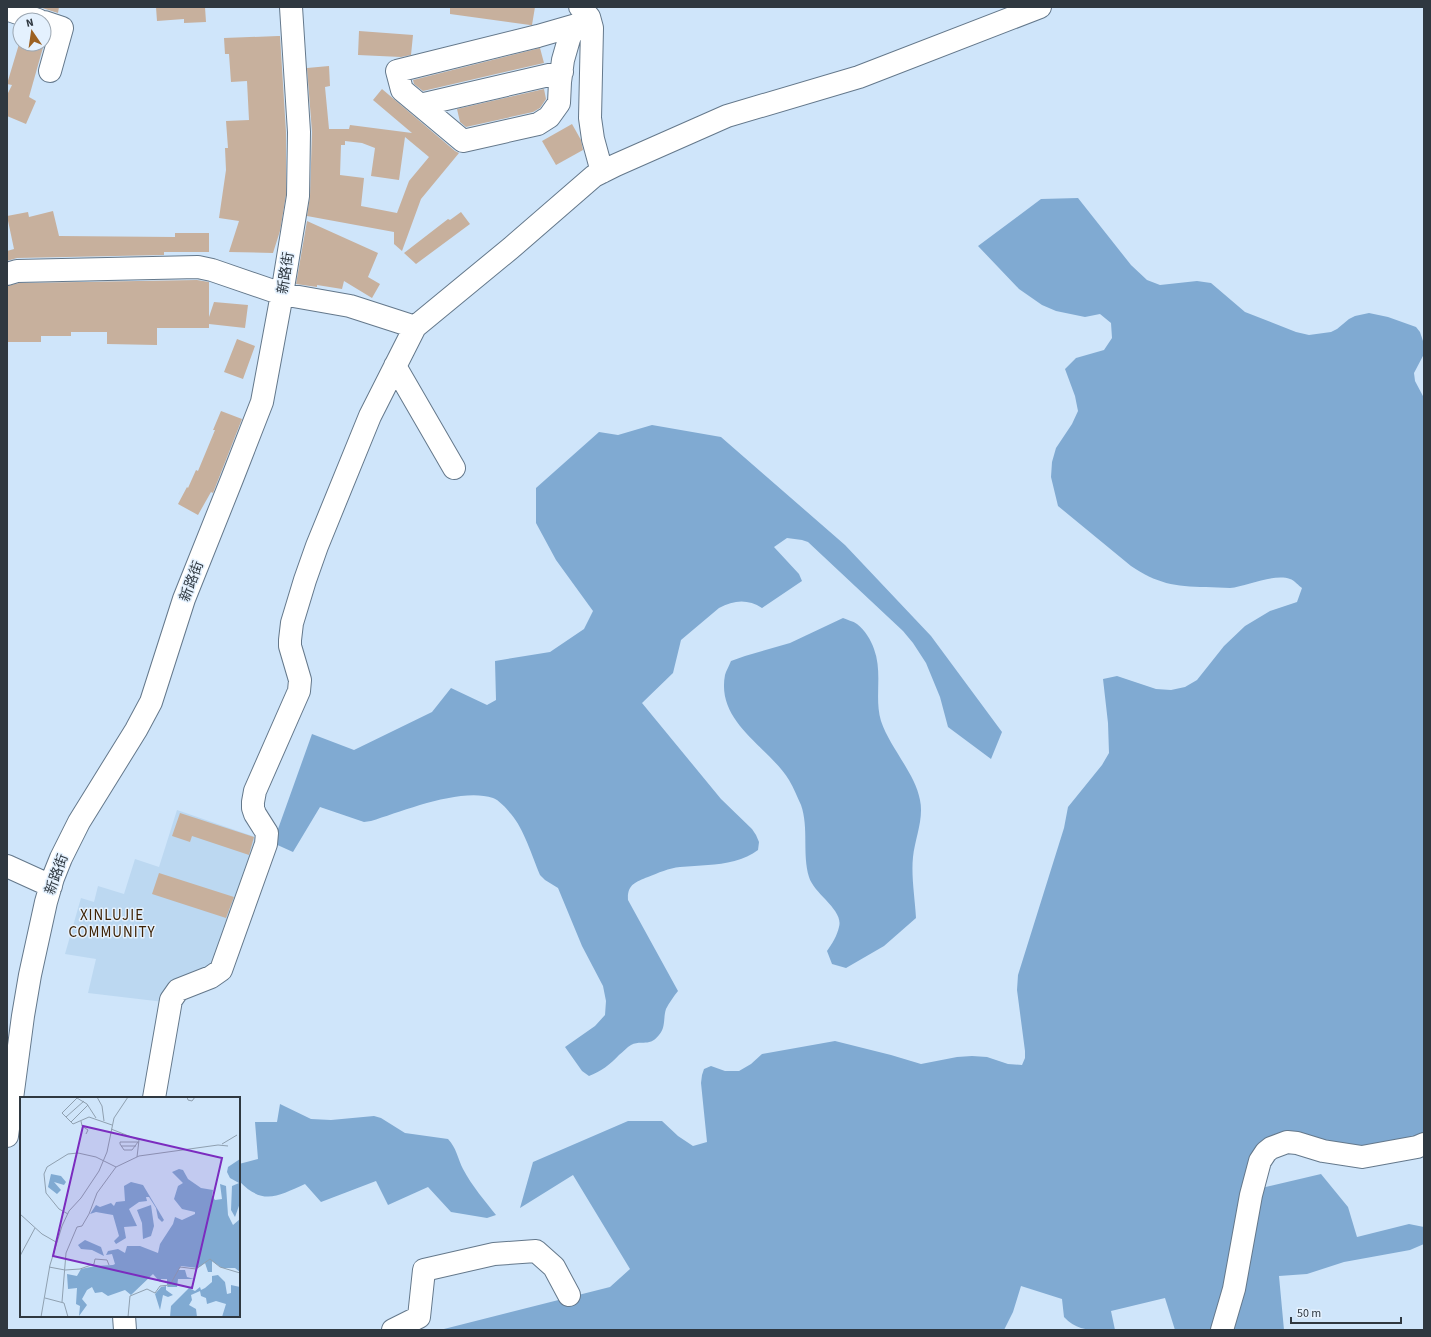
<svg xmlns="http://www.w3.org/2000/svg" width="1431" height="1337" viewBox="0 0 1431 1337" font-family="'Source Sans 3','Noto Sans SC',sans-serif">
  <style>
    .built { fill: #bcd8f1 }
    .forest { fill: #80aad2 }
    .building { fill: #c7b09d; fill-rule: evenodd }
    .lines { fill: none; stroke-linecap: round; stroke-linejoin: round }
    .minor-casing { stroke: #64788b; stroke-width: 24 }
    .minor { stroke: #fff; stroke-width: 22 }
    .labels { text-anchor: middle; stroke-width: 3; stroke-linejoin: round; paint-order: stroke }
    .street-label { font-size: 14px; fill: #2f3840; stroke: #e4f1fe }
    .neighbourhood-label { font-size: 15px; letter-spacing: 1px; fill: #3e2204; stroke: #e4f1fe }
    .inset-road { fill: none; stroke: #8fa0b0; stroke-width: 1 }
    .view { fill: #7b2cbf; fill-opacity: 0.15; stroke: #7b2cbf; stroke-width: 2 }
    .inset-edge { fill: none; stroke: #2f3840; stroke-width: 2 }
  </style>
  <rect width="100%" height="100%" fill="#cfe5fa"/>
  <path class="built" d="M 177,810 L 264,840 L 214,971 L 166,987 L 164,1002 L 88,993 L 96,959 L 65,954 L 81,898 L 94,902 L 98,886 L 124,894 L 135,859 L 159,867 Z"/>
  <path class="forest" d="M 1078,198 L 1131,265 L 1147,280 L 1160,285 L 1197,281 L 1211,283 L 1245,312 L 1296,332 L 1309,335 L 1331,332 L 1337,329 L 1349,319 L 1355,316 L 1369,313 L 1388,317 L 1416,327 L 1420,332 L 1424,344 L 1424,354 L 1414,373 L 1415,381 L 1424,398 L 1424,1138 L 1393,1148 L 1274,1141 L 1216,1330 L 1175,1330 L 1165,1298 L 1111,1311 L 1115,1330 C 1095,1330 1079,1333 1064,1317 L 1062,1299 L 1021,1286 L 1013,1312 L 1004,1330 L 440,1330 L 610,1287 L 630,1269 L 573,1175 L 520,1208 L 533,1162 L 628,1121 L 662,1121 L 678,1136 L 693,1146 L 707,1142 L 701,1083 L 702,1075 L 704,1069 L 711,1066 L 725,1071 L 739,1071 L 751,1064 L 762,1054 L 835,1041 L 891,1055 L 921,1064 L 957,1057 L 972,1056 L 987,1057 L 1008,1064 L 1022,1065 L 1025,1058 L 1025,1051 L 1017,990 L 1018,975 L 1064,828 L 1068,807 L 1102,765 L 1109,753 L 1108,723 L 1103,679 L 1117,676 L 1156,689 L 1171,690 L 1185,687 L 1197,680 L 1224,646 L 1245,626 L 1270,611 L 1297,602 L 1302,588 C 1299,586 1294,580 1290,579 C 1275,573 1247,586 1230,588 C 1222,588 1214,587 1206,587 C 1175,587 1156,583 1131,566 L 1058,506 L 1051,477 L 1052,462 L 1056,448 L 1072,424 L 1078,411 L 1075,396 L 1065,369 L 1076,358 L 1104,350 L 1112,338 L 1111,323 L 1100,314 L 1085,317 L 1056,311 L 1042,305 L 1019,289 L 978,246 L 1041,199 Z
    M 652,425 L 721,437 L 845,545 L 931,636 L 1002,732 L 991,759 L 948,727 L 940,697 L 926,663 L 913,643 L 903,631 L 808,542 L 802,540 L 787,538 L 774,547 L 799,574 L 802,581 L 762,608 C 748,599 734,600 719,608 L 681,640 L 673,673 L 642,703 L 721,799 L 752,829 L 756,835 L 759,842 L 758,850 C 745,860 725,864 708,865 C 699,866 690,866 680,867 C 669,868 658,873 648,877 C 635,882 627,885 628,900 L 678,991 C 674,996 669,1003 666,1009 C 663,1018 666,1027 659,1035 C 649,1048 641,1039 631,1045 C 627,1047 623,1052 619,1055 C 611,1064 600,1072 589,1076 L 582,1071 L 565,1047 L 595,1026 L 605,1015 L 606,1001 L 603,986 L 582,946 L 558,888 L 545,880 L 540,875 C 532,856 524,829 511,814 C 507,809 499,800 493,798 C 461,787 403,811 371,821 L 364,822 L 320,807 L 293,852 L 273,843 L 312,734 L 354,750 L 432,712 L 451,688 L 487,705 L 496,700 L 495,661 L 550,652 L 584,629 L 593,611 L 556,560 L 536,523 L 536,488 L 599,432 L 618,435 Z
    M 843,618 C 847,620 853,621 857,624 C 865,630 871,640 874,649 C 883,673 874,698 881,721 C 890,748 915,773 920,800 C 924,819 915,838 913,857 C 911,876 915,899 916,918 L 884,946 L 846,968 L 832,964 L 827,951 C 832,944 837,936 839,927 C 844,910 814,894 809,877 C 802,854 809,828 801,805 C 797,797 794,788 789,780 C 768,746 716,723 725,675 C 726,671 729,666 731,661 L 745,656 L 790,643 Z
    M 280,1104 L 311,1119 L 331,1120 L 374,1116 L 381,1118 L 405,1133 L 448,1139 C 456,1147 458,1159 463,1169 C 472,1186 485,1201 496,1215 L 487,1218 L 451,1212 L 428,1187 L 388,1205 L 376,1181 L 321,1202 L 305,1184 C 278,1196 263,1206 239,1181 L 239,1164 L 258,1159 L 255,1122 L 277,1122 Z
    M 1321,1174 L 1348,1207 L 1357,1237 L 1409,1224 L 1424,1227 L 1424,1244 L 1410,1250 L 1344,1262 L 1307,1274 L 1279,1276 L 1284,1330 L 1230,1330 L 1257,1189 Z"/>
  <path class="building" d="M 39,7 L 59,7 L 58,13 Z
    M 156,7 L 205,7 L 206,22 L 184,23 L 184,19 L 157,21 Z
    M 450,7 L 535,7 L 532,25 L 530,25 L 450,14 Z
    M 359,31 L 413,35 L 411,55 L 401,57 L 358,55 Z
    M 278,36 L 280,36 L 286,132 L 286,195 L 280,231 L 273,253 L 229,252 L 239,221 L 219,218 L 226,170 L 225,148 L 228,148 L 226,121 L 249,120 L 247,81 L 231,82 L 229,54 L 225,54 L 224,38 Z
    M 19,44 L 44,44 L 29,97 L 36,101 L 26,124 L 7,116 L 7,95 L 12,85 L 7,84 Z
    M 540,48 L 544,63 L 423,91 L 414,84 L 413,80 Z
    M 329,66 L 330,86 L 325,87 L 329,129 L 349,129 L 350,125 L 412,133 L 373,100 L 382,89 L 455,151 L 459,153 L 421,199 L 402,251 L 394,244 L 394,232 L 307,216 L 310,196 L 312,132 L 307,68 ZM 405,137 L 429,157 L 409,181 L 397,213 L 361,206 L 364,178 L 340,175 L 341,145 L 345,145 L 345,141 L 362,143 L 375,148 L 371,176 L 399,180 Z
    M 544,89 L 546,99 L 540,108 L 533,112 L 466,127 L 460,122 L 457,109 Z
    M 572,124 L 581,140 L 583,150 L 556,165 L 542,141 Z
    M 53,211 L 59,236 L 175,237 L 175,233 L 209,233 L 209,252 L 164,252 L 164,255 L 17,258 L 7,261 L 7,251 L 14,249 L 7,216 L 28,212 L 29,217 Z
    M 461,212 L 470,224 L 416,264 L 404,253 L 448,219 L 450,220 Z
    M 307,221 L 378,253 L 368,277 L 380,284 L 372,298 L 344,281 L 342,289 L 317,285 L 317,287 L 296,284 Z
    M 197,280 L 209,282 L 209,317 L 214,302 L 248,305 L 245,328 L 209,324 L 209,328 L 157,328 L 157,345 L 107,344 L 107,332 L 71,332 L 71,336 L 41,336 L 41,342 L 7,342 L 7,286 L 19,283 Z
    M 237,339 L 255,346 L 243,379 L 224,372 Z
    M 221,411 L 242,419 L 213,493 L 211,492 L 198,515 L 178,504 L 187,487 L 188,488 L 196,470 L 198,471 L 215,430 L 213,430 Z
    M 180,813 L 254,837 L 249,855 L 192,836 L 190,842 L 172,836 Z
    M 159,873 L 234,897 L 226,918 L 152,894 Z"/>
  <g class="lines">
    <defs>
      <path id="minor" d="M 580,7 L 589,17 L 592,28 L 590,118 L 593,139 L 602,172
        M 7,9 L 9,10 L 38,20
        M 44,22 L 62,28 L 50,71
        M 574,26 L 569,39 L 563,60 L 560,82 L 559,103 L 549,117 L 538,124 L 463,141 L 402,90 L 397,71 L 538,36 L 590,21
        M 420,105 L 562,72
        M 7,274 L 17,271 L 198,267 L 212,270 L 282,294 L 350,306 L 415,327
        M 395,366 L 454,468
        M 7,866 L 51,886
        M 154,1098 L 171,1000 L 178,990 L 211,977 L 221,970 L 266,844 L 267,833 L 255,814 L 253,808 L 253,802 L 255,791 L 299,691 L 300,680 L 290,646 L 290,640 L 292,623 L 305,580 L 317,546 L 370,416 L 415,327 L 511,248 L 594,176 L 616,165 L 727,116 L 859,77 L 1040,7
        M 7,1136 L 23,1016 L 30,975 L 46,902 L 53,878 L 61,858 L 79,822 L 136,730 L 151,702 L 184,599 L 232,479 L 262,402 L 282,294 L 298,196 L 299,132 L 291,7
        M 124,1316 L 125,1330
        M 393,1330 L 419,1317 L 424,1270 L 494,1254 L 536,1251 L 554,1267 L 569,1295
        M 1222,1330 L 1234,1289 L 1251,1195 L 1260,1161 L 1266,1152 L 1271,1148 L 1287,1142 L 1297,1143 L 1323,1151 L 1362,1157 L 1417,1147 L 1424,1144"/>
    </defs>
    <use href="#minor" class="minor-casing"/>
    <use href="#minor" class="minor"/>
  </g>
  <g class="labels">
    <g class="street-label">
      <text transform="translate(285 273) rotate(-81)" y="5">新路街</text>
      <text transform="translate(191 581) rotate(-69)" y="5">新路街</text>
      <text transform="translate(56 874) rotate(-70)" y="5">新路街</text>
    </g>
    <g class="neighbourhood-label">
      <text x="112" y="920">XINLUJIE<tspan x="112" dy="17">COMMUNITY</tspan></text>
    </g>
  </g>
  <g transform="translate(20 1097)">
    <rect width="220" height="220" fill="#cfe5fa"/>
    <path d="M 220,62 L 220,106 L 215,120 L 211,113 L 212,89 L 219,86 L 210,81 L 207,75 L 208,70 ZM 159,72 L 163,73 L 168,82 L 181,91 L 193,93 L 192,99 L 195,103 L 202,102 L 200,87 L 206,89 L 208,118 L 213,128 L 220,122 L 220,175 L 215,171 L 202,171 L 192,164 L 192,175 L 188,175 L 185,166 L 178,171 L 161,169 L 151,186 L 147,188 L 147,182 L 141,182 L 140,185 L 133,177 L 111,198 L 105,193 L 88,199 L 82,195 L 75,196 L 72,190 L 67,193 L 62,202 L 67,208 L 59,219 L 60,209 L 56,207 L 57,191 L 48,192 L 47,177 L 57,179 L 61,172 L 75,169 L 93,168 L 95,167 L 92,157 L 86,158 L 88,154 L 98,152 L 105,156 L 107,149 L 120,149 L 138,156 L 140,147 L 153,127 L 155,120 L 162,123 L 175,117 L 175,115 L 162,112 L 154,102 L 158,89 L 163,86 L 152,75 ZM 31,77 L 41,79 L 46,85 L 44,88 L 34,85 L 41,93 L 37,97 L 28,90 ZM 111,85 L 123,88 L 144,123 L 142,125 L 138,121 L 136,111 L 129,100 L 126,100 L 127,104 L 119,105 L 109,112 L 117,129 L 104,130 L 106,141 L 96,147 L 94,144 L 99,139 L 93,118 L 76,115 L 70,117 L 76,108 L 80,110 L 91,106 L 94,109 L 96,105 L 105,104 L 104,89 ZM 131,108 L 134,129 L 131,139 L 123,142 L 122,126 L 117,113 ZM 65,143 L 81,150 L 84,159 L 72,153 L 61,152 L 58,148 ZM 158,173 L 165,173 L 167,180 L 174,182 L 158,182 L 157,190 L 147,190 ZM 198,178 L 205,185 L 207,197 L 211,196 L 211,188 L 220,190 L 220,220 L 202,220 L 206,207 L 196,204 L 187,207 L 186,201 L 181,199 L 180,194 L 171,198 L 172,203 L 169,208 L 176,212 L 177,220 L 150,220 L 151,209 L 169,191 L 175,194 L 180,190 L 181,193 L 185,191 L 192,185 L 192,179 ZM 146,189 L 146,193 L 153,198 L 148,200 L 143,198 L 140,213 L 135,197 L 141,190 Z" fill="#80aad2"/>
    <path class="inset-road" d="M 77,0 L 82,9 L 84,24M 167,0 L 168,3 L 172,4 L 175,0M 46,20 L 64,4M 76,21 L 67,7 L 57,1 L 42,16 L 53,27 L 69,20 L 92,28M 61,24 L 62,29 L 68,33 L 66,37M 51,25 L 68,8M 91,32 L 119,43 L 117,60M 118,45 L 112,53 L 104,53 L 100,47 L 100,45 L 119,45M 202,47 L 217,38M 101,49 L 116,49M 0,117 L 22,137 L 36,145M 48,117 L 39,112 L 26,96 L 24,77 L 27,70 L 48,57 L 58,56 L 76,60 L 96,70M 0,159 L 15,131M 29,170 L 45,173 L 60,172 L 74,167 L 75,162 L 87,163 L 89,168M 25,201 L 44,206 L 48,220M 42,205 L 46,156 L 57,130 L 62,129 L 69,117 L 77,96 L 96,70 L 119,59 L 198,48 L 208,49M 21,220 L 30,168 L 42,129 L 49,114 L 61,101 L 79,74 L 87,55 L 94,21 L 108,0M 108,220 L 110,199 L 127,192 L 135,196 L 140,189 L 150,188 L 160,170 L 176,172 L 190,162 L 200,170 L 220,176"/>
    <path class="view" d="M 63,29 L 202,61 L 172,191 L 33,159 Z"/>
    <rect width="220" height="220" class="inset-edge"/>
  </g>
  <rect width="1431" height="1337" fill="none" stroke="#2f3840" stroke-width="16"/>
  <g transform="translate(32 32) rotate(347)"><circle r="19" fill="#e4f1fe" stroke="#9ca7b2"/>
  <path d="M0-3L7 15L0 10L-7 15Z" fill="#9c6122"/>
  <text y="-6" font-size="11" font-weight="bold" text-anchor="middle" fill="#2f3840">N</text>
  </g>
  <path d="M1291 1317v6h110v-6" fill="none" stroke="#2f3840" stroke-width="2"/>
  <text x="1297" y="1317" font-size="12" fill="#2f3840" stroke="#e4f1fe" stroke-width="3" paint-order="stroke">50 m</text>
</svg>
